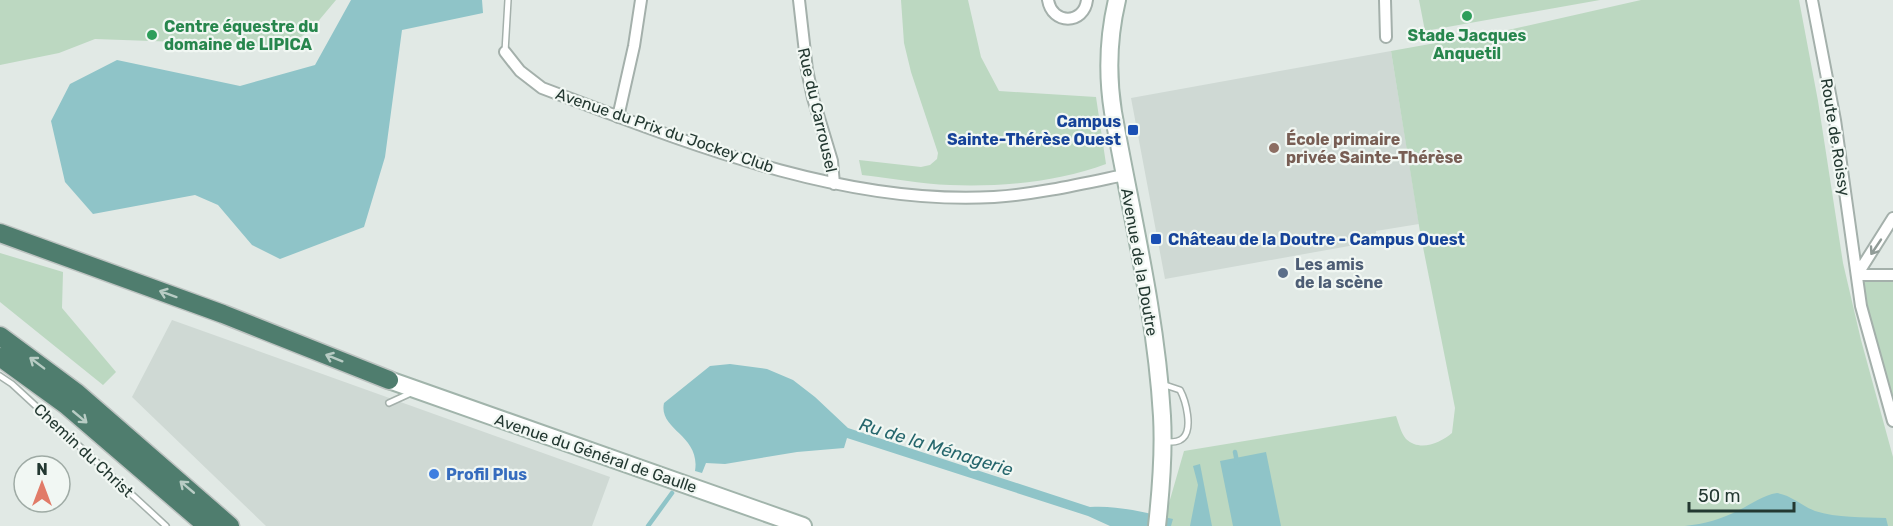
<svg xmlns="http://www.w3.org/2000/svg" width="1893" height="526" viewBox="0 0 1893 526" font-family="Rubik,sans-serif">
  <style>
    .built { fill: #cfd9d4 }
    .green { fill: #bcd8c1 }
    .water { fill: #8fc4c8 }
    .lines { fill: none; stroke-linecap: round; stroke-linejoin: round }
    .stream { stroke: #8fc4c8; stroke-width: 4.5 }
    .service-casing { stroke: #a4b0ab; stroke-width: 8 }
    .minor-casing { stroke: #a4b0ab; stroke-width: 14 }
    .secondary-casing { stroke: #a1b4ab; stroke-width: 20 }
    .trunk-casing { stroke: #bdc3c1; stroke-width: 21 }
    .service { stroke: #fff; stroke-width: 5 }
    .minor { stroke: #fff; stroke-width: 10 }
    .secondary { stroke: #fff; stroke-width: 16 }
    .trunk { stroke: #4f7d6e; stroke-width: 18 }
    .oneway { stroke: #919c98 }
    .oneway2 { stroke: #b8ccc4 }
    .leisure-dot { fill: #2e9e5b; stroke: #f1f7f3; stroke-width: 2 }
    .transit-dot { fill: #1a4fb4; stroke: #f1f7f3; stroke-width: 2 }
    .education-dot { fill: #8d6e63; stroke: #f1f7f3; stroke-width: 2 }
    .service-dot { fill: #5c6f8a; stroke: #f1f7f3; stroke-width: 2 }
    .shop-dot { fill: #3f7fe0; stroke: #f1f7f3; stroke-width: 2 }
    .labels { text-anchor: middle; stroke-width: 4.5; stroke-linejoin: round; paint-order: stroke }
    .leisure-label { font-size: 16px; font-weight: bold; fill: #27864d; stroke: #f1f7f3; text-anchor: start }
    .street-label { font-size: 16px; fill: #233831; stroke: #f1f7f3 }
    .transit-label { font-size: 16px; font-weight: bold; fill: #164399; stroke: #f1f7f3; text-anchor: end }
    .education-label { font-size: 16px; font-weight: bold; fill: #785e54; stroke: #f1f7f3; text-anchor: start }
    .service-label { font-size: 16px; font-weight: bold; fill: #4e5e75; stroke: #f1f7f3; text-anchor: start }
    .shop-label { font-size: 16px; font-weight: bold; fill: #366cbe; stroke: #f1f7f3; text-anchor: start }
    .water-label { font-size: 18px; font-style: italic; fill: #25666c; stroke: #f1f7f3 }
  </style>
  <rect width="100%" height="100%" fill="#e1e9e5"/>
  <path class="built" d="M 1391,51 L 1419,224 L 1376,231 L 1377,241 L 1165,279 L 1131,98 Z
    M 172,320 L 610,477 L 592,526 L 266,526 L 132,397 Z"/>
  <path class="green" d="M 0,0 L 336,0 L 310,31 L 291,43 L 249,47 L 212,48 L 179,42 L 95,39 L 59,53 L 0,65 Z
    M 901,0 L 968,0 L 981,57 L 999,91 L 1096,97 L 1106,164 C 1058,182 1001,187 950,185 C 921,184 891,178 862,175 L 859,160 L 921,167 L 930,165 L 937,159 L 938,153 L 911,72 L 904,43 Z
    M 1419,0 L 1600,0 L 1425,31 Z
    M 1641,0 L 1799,0 L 1818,101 L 1843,263 L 1861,340 L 1893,457 L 1893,526 L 1166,526 L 1167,510 L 1184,451 L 1396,416 C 1399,424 1401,433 1406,439 C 1420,452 1440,443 1452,433 L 1455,408 L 1420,232 L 1391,51 L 1508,30 Z
    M 0,253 L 63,272 L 62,308 L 116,372 L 103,385 L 0,302 Z
    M 1857,275 L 1893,275 L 1893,421 Z"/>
  <path class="water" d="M 351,0 L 482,0 L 483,13 L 402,30 L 385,157 L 364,227 L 280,259 L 252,245 L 218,205 L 195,195 L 93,214 L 65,182 L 51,121 L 70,84 L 117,60 L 240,86 L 315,65 Z
    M 730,364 L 767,369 L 793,380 L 815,397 L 848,428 L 1090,507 C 1118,505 1146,513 1173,519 L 1171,526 L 1110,526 L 1088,516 L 847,438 L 844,448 L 797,452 L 725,464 L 706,463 L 702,473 L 695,471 C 701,435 658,430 664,403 L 710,366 Z
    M 1266,452 L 1281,526 L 1233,526 L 1220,461 Z
    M 1200,464 L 1212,526 L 1190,526 L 1198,485 L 1193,466 Z
    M 1777,493 C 1791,495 1802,506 1815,511 C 1837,518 1863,517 1886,518 L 1888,526 L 1685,526 C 1704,524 1722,519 1739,510 C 1752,504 1763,495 1777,493 Z"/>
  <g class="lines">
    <path class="stream" d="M 1235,452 L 1237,462
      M 648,526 L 672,493"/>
    <defs>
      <path id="service" d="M 505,52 L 508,0
        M 0,376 L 12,384 L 166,526
        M 1162,384 L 1180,390 C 1186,401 1193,429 1183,438 C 1178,443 1170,442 1164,442
        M 389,403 L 413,392"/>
      <path id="minor" d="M 799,0 L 807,70 L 813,98 L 832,161 L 834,184
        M 1048,0 C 1052,25 1084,25 1087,0
        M 1385,0 L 1386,37
        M 1812,0 L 1835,120 L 1861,306 L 1893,421
        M 505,52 L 520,71 L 542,88 C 683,141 841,206 994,197 C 1038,194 1081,184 1124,175
        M 618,117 L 634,46 L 641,0
        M 1857,275 L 1893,218
        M 1857,275 L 1893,275"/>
      <path id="secondary" d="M 1117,0 C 1108,38 1107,74 1113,112 C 1131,213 1156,313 1162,416 C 1164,452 1161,490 1157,526
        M 389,380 L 803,526"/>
      <path id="trunk" d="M 0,233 L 223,314 L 389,380
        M 0,336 L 77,393 L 230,526
        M 0,357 L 66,405 L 207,526"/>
    </defs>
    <use href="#service" class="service-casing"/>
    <use href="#minor" class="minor-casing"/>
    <use href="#secondary" class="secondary-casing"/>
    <use href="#trunk" class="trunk-casing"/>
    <use href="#service" class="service"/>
    <use href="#minor" class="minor"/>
    <use href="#secondary" class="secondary"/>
    <use href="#trunk" class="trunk"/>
  </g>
  <defs><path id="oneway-shaft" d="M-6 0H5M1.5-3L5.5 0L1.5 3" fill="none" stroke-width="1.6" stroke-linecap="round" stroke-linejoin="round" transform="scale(1.5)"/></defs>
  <use class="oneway" href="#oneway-shaft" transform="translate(1876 247) rotate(124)"/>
  <g class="oneway2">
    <use href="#oneway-shaft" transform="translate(168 294) rotate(-160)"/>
    <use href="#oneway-shaft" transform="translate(334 358) rotate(-158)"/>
    <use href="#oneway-shaft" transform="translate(37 363) rotate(-143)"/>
    <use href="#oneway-shaft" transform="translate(80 417) rotate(40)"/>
    <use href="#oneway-shaft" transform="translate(187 487) rotate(-140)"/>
  </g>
  <g class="leisure-dot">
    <circle cx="1467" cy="16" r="6"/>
    <circle cx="152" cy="35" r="6"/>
  </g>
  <g class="transit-dot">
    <rect x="1127" y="124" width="12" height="12" rx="3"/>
    <rect x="1150" y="233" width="12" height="12" rx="3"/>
  </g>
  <circle class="education-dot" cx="1274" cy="148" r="6"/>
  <circle class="service-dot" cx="1283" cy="273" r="6"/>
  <circle class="shop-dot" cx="434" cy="474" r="6"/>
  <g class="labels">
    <g class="leisure-label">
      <text x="164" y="32">Centre équestre du<tspan x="164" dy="18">domaine de LIPICA</tspan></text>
      <text x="1467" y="41" text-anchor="middle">Stade Jacques<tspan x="1467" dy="18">Anquetil</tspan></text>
    </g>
    <g class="street-label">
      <text transform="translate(818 110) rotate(77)" y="6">Rue du Carrousel</text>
      <text transform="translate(665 130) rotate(19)" y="6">Avenue du Prix du Jockey Club</text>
      <text transform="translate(1836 137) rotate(81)" y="6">Route de Roissy</text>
      <text transform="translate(1140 262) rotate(80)" y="6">Avenue de la Doutre</text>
      <text transform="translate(84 450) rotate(43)" y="6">Chemin du Christ</text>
      <text transform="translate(596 453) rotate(19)" y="6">Avenue du Général de Gaulle</text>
    </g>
    <g class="transit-label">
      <text x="1121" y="127">Campus<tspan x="1121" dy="18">Sainte-Thérèse Ouest</tspan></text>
      <text x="1168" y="245" text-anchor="start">Château de la Doutre - Campus Ouest</text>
    </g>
    <g class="education-label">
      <text x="1286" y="145">École primaire<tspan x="1286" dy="18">privée Sainte-Thérèse</tspan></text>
    </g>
    <g class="service-label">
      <text x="1295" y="270">Les amis<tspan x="1295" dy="18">de la scène</tspan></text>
    </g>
    <g class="shop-label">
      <text x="446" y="480">Profil Plus</text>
    </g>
    <g class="water-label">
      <text transform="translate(936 447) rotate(17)" y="6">Ru de la Ménagerie</text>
    </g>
  </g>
  <g transform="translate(42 484)"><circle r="28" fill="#f1f7f3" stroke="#9faba5" stroke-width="1.5"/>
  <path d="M0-4.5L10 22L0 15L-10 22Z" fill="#e17b68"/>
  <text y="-9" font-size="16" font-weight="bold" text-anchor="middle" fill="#233831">N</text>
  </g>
  <path d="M1689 502v9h105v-9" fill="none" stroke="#233831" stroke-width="3"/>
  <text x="1698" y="502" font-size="18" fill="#233831" stroke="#f1f7f3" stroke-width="4.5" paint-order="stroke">50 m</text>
</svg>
